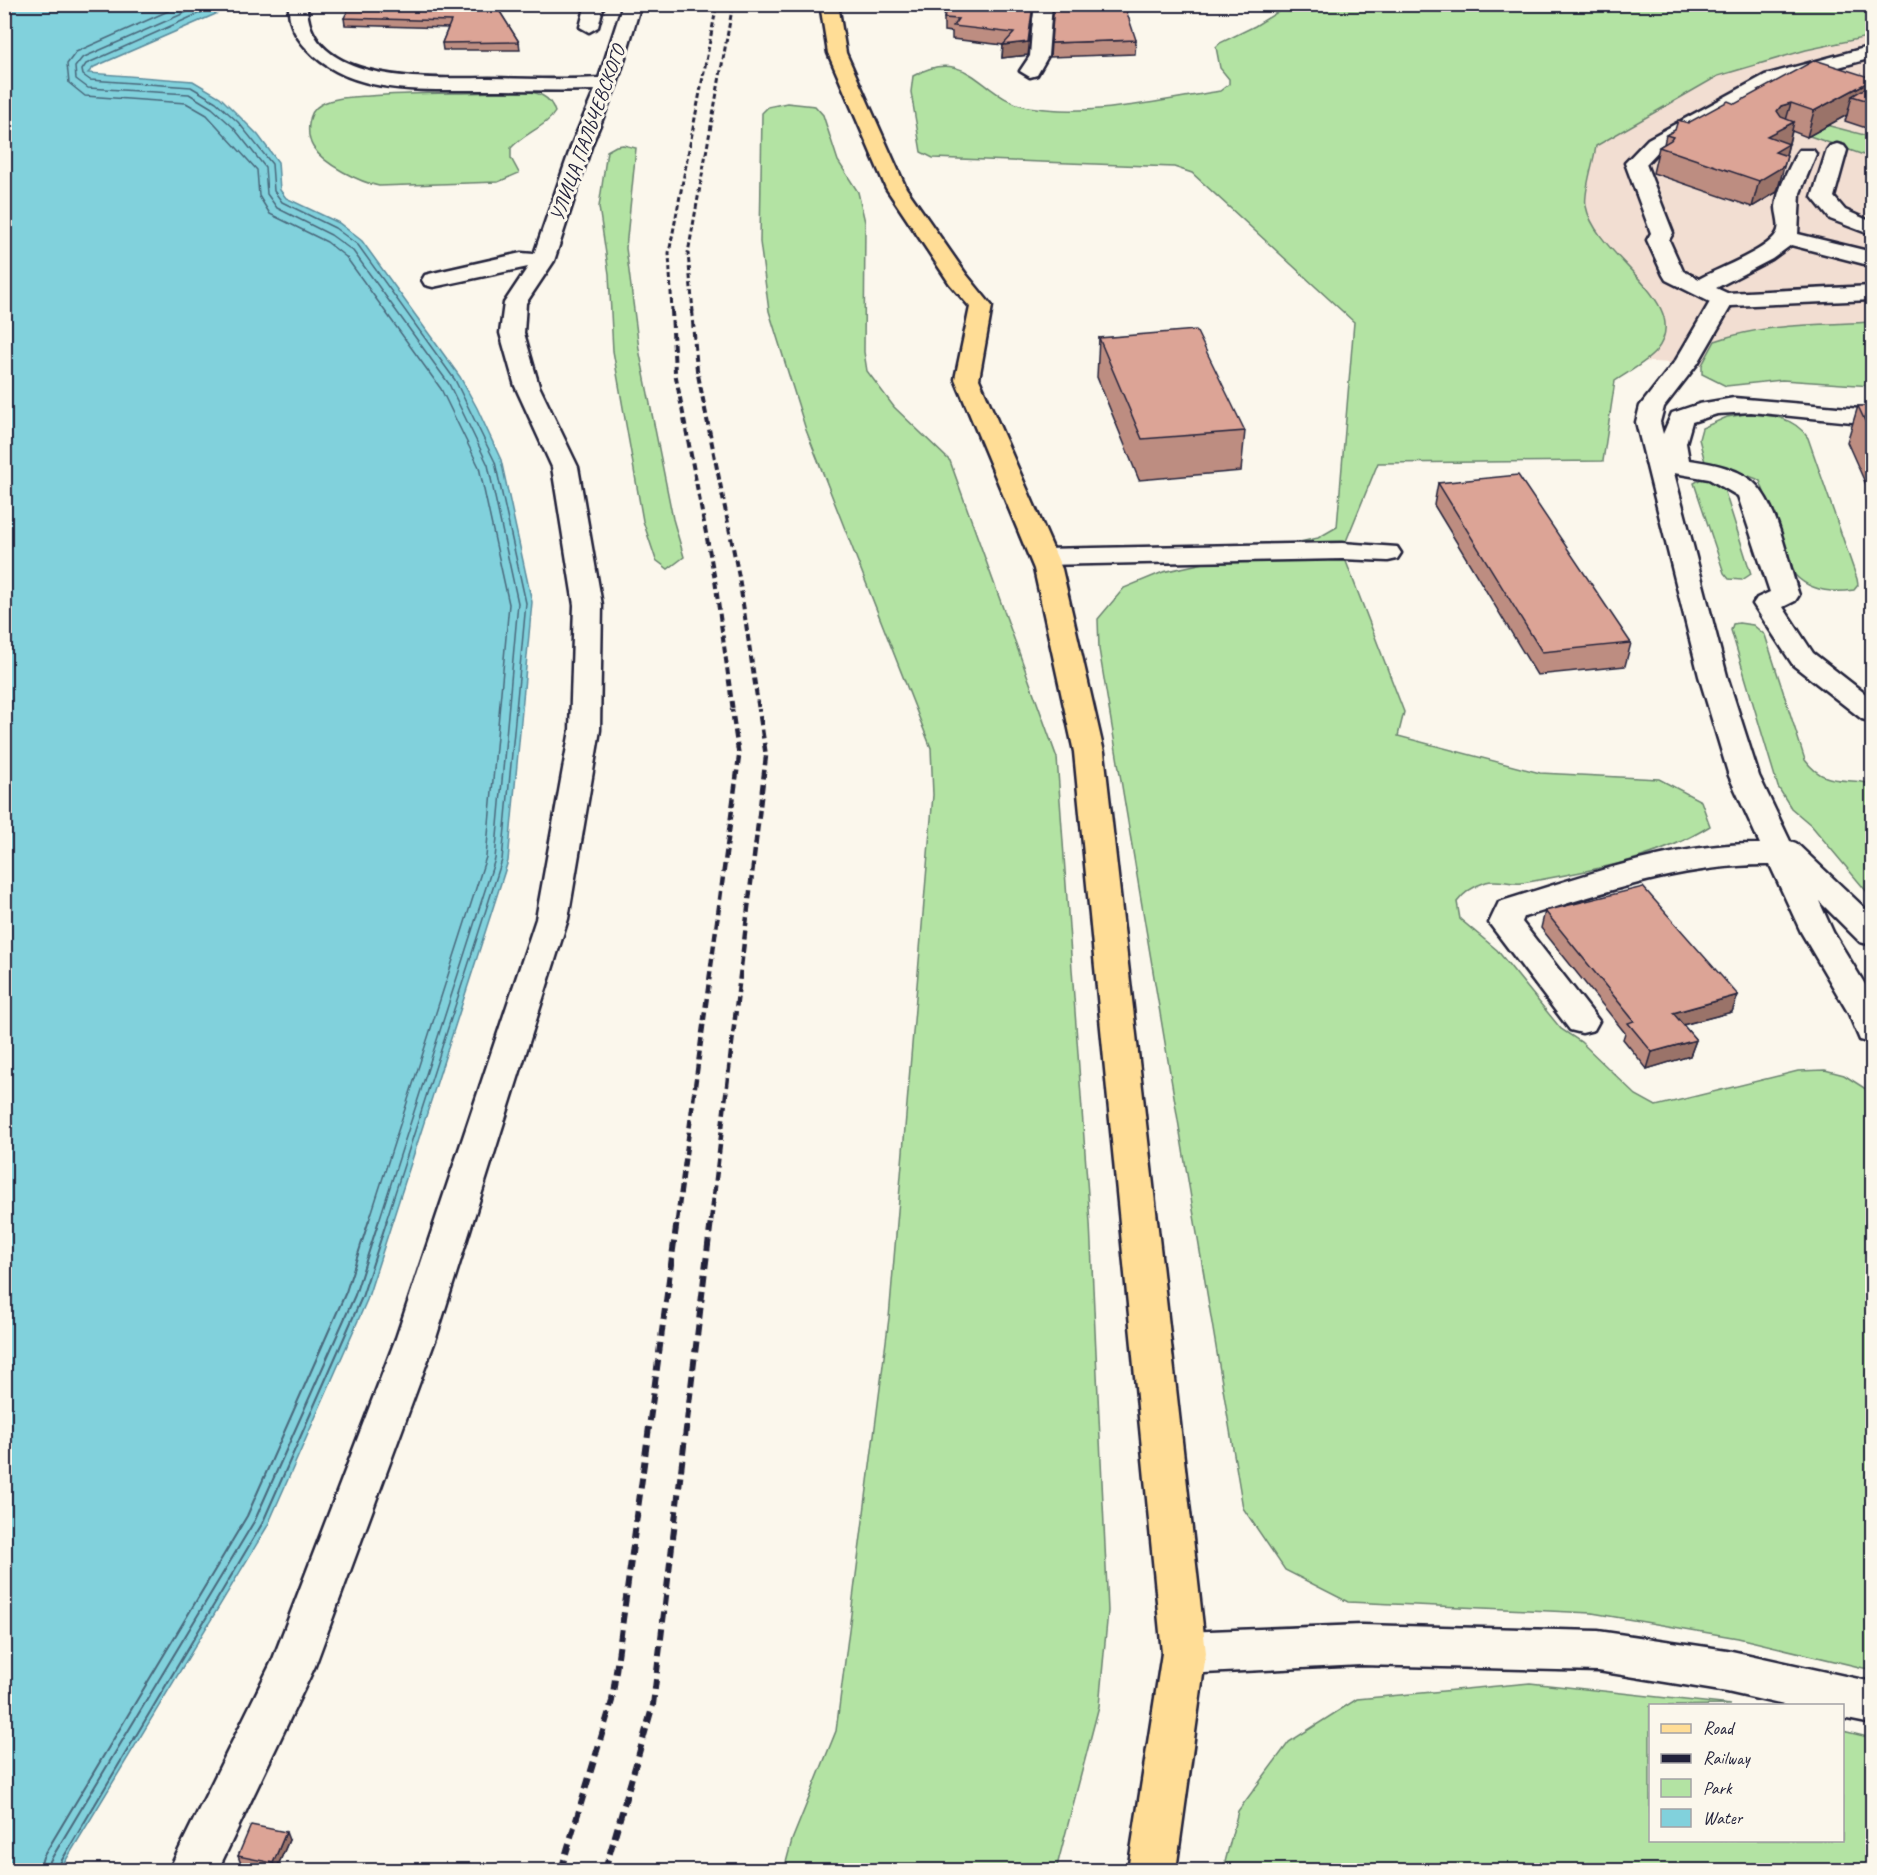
<svg xmlns="http://www.w3.org/2000/svg" width="1877" height="1875" viewBox="0 0 1877 1875" font-family="Caveat,sans-serif">
  <style>
    .built { fill: #f2ded2 }
    .green { fill: #b3e3a3; stroke: #6a826f; stroke-width: 1.5 }
    .water { fill: #81d1dc; stroke: #5b8b9c; stroke-width: 1.5 }
    .lines { fill: none; stroke-linecap: round; stroke-linejoin: round }
    .shore-far1 { stroke: #48687b; stroke-width: 1.5 }
    .shore { stroke: #48687b; stroke-width: 2 }
    .minor-casing { stroke: #22223b; stroke-width: 5 }
    .major-casing { stroke: #22223b; stroke-width: 5 }
    .minor { fill: #fbf7ec; fill-rule: evenodd }
    .major { fill: #ffdd96; fill-rule: evenodd }
    .rail-far3 { stroke: #22223b; stroke-width: 3; stroke-dasharray: 5 3; stroke-linecap: butt }
    .rail-far2 { stroke: #22223b; stroke-width: 4; stroke-dasharray: 7 4; stroke-linecap: butt }
    .rail-far1 { stroke: #22223b; stroke-width: 4.5; stroke-dasharray: 9 4.5; stroke-linecap: butt }
    .rail { stroke: #22223b; stroke-width: 6; stroke-dasharray: 11 6; stroke-linecap: butt }
    .wall { fill: #bd8d81; stroke: #22223b; stroke-width: 1.5 }
    .shaded-wall { fill: #9a7369; stroke: #22223b; stroke-width: 1.5 }
    .building { fill: #dca496; stroke: #22223b; stroke-width: 1.5 }
    .labels { text-anchor: middle; stroke-width: 6; stroke-linejoin: round; paint-order: stroke }
    .far-street-label { font-size: 20px; fill: #22223b; stroke: #fbf7ec }
  </style>
  <rect width="100%" height="100%" fill="#fbf7ec"/>
  <filter id="ink" filterUnits="userSpaceOnUse"><feTurbulence type="fractalNoise" baseFrequency=".0167" numOctaves="2"/><feDisplacementMap in="SourceGraphic" scale="12" xChannelSelector="R" yChannelSelector="G"/><feConvolveMatrix kernelMatrix="1 2 1 2 8 2 1 2 1" color-interpolation-filters="sRGB"/></filter>
  <g filter="url(#ink)">
    <path class="built" d="M 1872,5 L 1872,376 L 1433,348 L 1464,167 Z"/>
    <path class="green" d="M 1289,5 L 1872,5 L 1872,36 L 1806,50 L 1718,76 L 1596,146 C 1594,161 1583,193 1586,206 C 1595,257 1696,302 1656,351 C 1646,363 1628,372 1615,381 L 1603,461 L 1378,463 L 1342,551 L 1404,712 L 1398,736 L 1540,773 L 1659,779 L 1701,801 L 1710,826 C 1652,862 1588,871 1522,883 C 1511,885 1497,878 1486,882 C 1474,886 1465,891 1457,902 L 1460,919 L 1497,950 L 1561,1029 L 1581,1042 L 1636,1095 L 1656,1106 L 1798,1071 L 1825,1070 L 1844,1075 L 1872,1093 L 1872,1670 L 1738,1638 L 1592,1613 L 1348,1602 L 1285,1570 L 1243,1508 L 1099,649 L 1098,619 L 1124,588 L 1163,572 L 1318,538 L 1337,527 L 1354,322 L 1192,173 L 1174,167 L 933,158 L 921,152 L 911,92 L 913,76 C 968,44 982,99 1028,107 C 1091,117 1159,101 1220,91 L 1229,84 L 1229,79 L 1220,68 L 1216,47 L 1220,43 L 1255,26 Z
      M 521,91 C 537,92 550,95 555,112 C 547,126 525,133 511,148 L 511,158 L 519,173 L 498,182 L 379,186 C 360,182 324,165 313,147 C 306,135 307,112 320,105 C 334,97 353,97 369,96 C 420,92 470,94 521,91 Z
      M 787,103 L 815,106 L 823,115 L 838,161 L 858,192 L 865,222 L 864,352 L 867,371 L 894,407 L 950,461 L 1057,758 L 1090,1223 L 1108,1611 L 1099,1706 L 1056,1870 L 784,1870 L 792,1840 L 836,1731 L 889,1318 L 933,795 L 931,748 L 806,430 L 769,311 L 760,242 L 762,113 L 768,107 Z
      M 1826,125 L 1872,137 L 1872,158 L 1807,135 Z
      M 623,145 L 636,148 L 626,248 L 639,349 L 673,519 L 684,557 L 668,569 L 656,560 L 643,521 L 613,351 L 609,274 L 599,207 L 607,151 L 616,146 Z
      M 1872,322 L 1872,386 L 1782,380 L 1726,386 L 1702,374 L 1702,365 L 1715,341 C 1765,323 1820,325 1872,322 Z
      M 1746,414 C 1769,414 1795,417 1808,438 L 1857,579 L 1858,585 L 1854,590 C 1833,593 1810,591 1795,575 L 1760,481 C 1743,470 1721,474 1705,462 L 1699,439 L 1702,428 L 1727,417 Z
      M 1701,479 L 1717,482 L 1724,489 L 1751,574 L 1742,580 L 1729,579 L 1724,573 L 1694,483 Z
      M 1739,623 L 1753,625 L 1765,635 L 1805,760 C 1825,787 1844,777 1872,784 L 1872,898 L 1811,825 L 1791,808 L 1778,787 L 1731,630 L 1733,624 Z
      M 1530,1683 L 1731,1705 L 1650,1706 L 1650,1840 L 1842,1840 L 1843,1731 L 1872,1738 L 1872,1870 L 1223,1870 L 1238,1811 L 1289,1742 L 1357,1699 Z"/>
    <path class="water" d="M 5,4 L 229,5 L 218,13 L 94,67 L 88,73 L 193,81 L 220,97 L 258,135 L 278,162 L 280,190 L 286,198 L 339,223 L 362,241 L 460,377 L 477,408 L 501,460 L 532,602 L 508,861 L 367,1300 L 267,1527 L 60,1870 L 4,1870 Z"/>
    <g class="lines">
      <path class="shore-far1" d="M 184,4 L 76,52 L 67,64 L 69,83 L 85,96 L 186,103 L 207,115 L 257,170 L 259,196 L 270,214 L 327,242 L 346,257 L 441,389 L 479,467 L 509,604 L 486,857 L 369,1221
        M 205,4 L 82,58 L 75,67 L 76,79 L 88,88 L 189,94 L 212,108 L 233,127 L 265,167 L 267,194 L 277,208 L 331,235 L 353,251 L 449,384 L 488,465 L 518,603 L 495,859 L 379,1221
        M 220,4 L 86,64 L 82,70 L 83,75 L 90,80 L 191,87 L 216,102 L 238,122 L 272,164 L 274,191 L 282,202 L 335,228 L 358,245 L 455,380 L 495,462 L 526,603 L 502,860 L 386,1221"/>
      <path class="shore" d="M 39,1870 L 43,1857 L 247,1516 L 346,1292 L 369,1220
        M 48,1870 L 50,1861 L 255,1520 L 355,1295 L 379,1220
        M 56,1870 L 262,1524 L 362,1297 L 387,1220"/>
      <defs>
        <path id="minor" d="M 289,4 L 307,4 C 306,87 436,78 489,78 C 526,79 563,80 599,78 L 623,4 L 641,4 L 617,84 L 592,144 L 554,261 L 526,303 L 524,333 L 539,386 L 578,467 L 602,605 L 600,730 L 568,919 L 436,1338 L 315,1666 L 218,1870 L 169,1870 L 273,1659 L 396,1338 L 536,919 L 570,730 L 574,605 L 552,467 L 515,386 L 500,333 L 504,303 L 528,267 L 433,287 L 425,285 L 422,280 L 425,275 L 433,273 L 521,253 L 534,254 L 572,144 L 595,90 C 560,91 525,90 489,90 C 430,89 352,98 307,49 C 295,36 288,23 289,4 Z
          M 586,4 L 604,4 L 598,27 L 589,32 L 580,27 Z
          M 1034,4 L 1052,4 L 1048,56 L 1037,75 L 1030,77 L 1020,71 L 1030,56 Z
          M 1872,46 L 1872,58 L 1779,83 L 1662,147 L 1646,164 L 1673,233 L 1669,240 L 1683,271 L 1699,279 C 1716,269 1773,249 1778,230 C 1780,223 1776,214 1776,207 C 1778,188 1788,171 1796,154 L 1799,150 L 1813,150 L 1816,154 L 1800,193 L 1798,234 L 1872,252 L 1872,266 L 1791,245 L 1772,259 L 1716,288 L 1727,293 L 1872,286 L 1872,300 L 1731,306 L 1698,363 L 1664,407 L 1660,422 L 1663,434 L 1672,413 L 1699,404 L 1734,398 L 1872,410 L 1872,424 L 1751,412 L 1717,414 L 1692,422 L 1686,443 L 1689,460 C 1711,463 1741,468 1757,486 C 1779,510 1788,564 1799,595 L 1795,601 L 1783,607 L 1813,653 L 1872,699 L 1872,722 L 1862,719 L 1793,665 L 1753,604 L 1757,598 L 1770,592 L 1738,496 L 1709,479 L 1674,473 L 1727,676 L 1759,776 L 1790,841 L 1796,843 L 1872,915 L 1872,945 L 1860,942 L 1819,901 L 1833,932 L 1872,996 L 1872,1043 L 1860,1040 L 1849,1014 L 1801,932 L 1770,865 C 1684,864 1605,892 1524,917 L 1522,922 L 1599,1021 L 1594,1030 L 1582,1033 L 1570,1030 L 1489,923 L 1499,902 C 1584,876 1671,843 1760,844 L 1729,776 L 1699,676 L 1636,422 L 1640,406 L 1676,360 L 1710,302 L 1666,280 L 1663,275 L 1647,240 L 1651,233 L 1625,163 L 1648,139 L 1765,75 Z
          M 1837,144 L 1844,146 L 1847,150 L 1834,197 L 1845,210 L 1872,222 L 1872,235 L 1830,219 L 1812,197 L 1827,150 L 1830,146 Z
          M 1342,543 L 1397,547 L 1401,553 L 1397,559 L 1388,561 L 1342,559 L 1043,565 L 1034,563 L 1030,557 L 1034,551 L 1043,549 Z
          M 1361,1625 L 1598,1631 L 1727,1650 L 1872,1682 L 1872,1724 L 1842,1718 L 1842,1706 L 1788,1706 L 1727,1692 L 1598,1671 L 1361,1665 L 1184,1674 L 1168,1668 L 1162,1653 L 1168,1638 L 1184,1632 Z"/>
        <path id="major" d="M 820,4 L 838,4 L 846,53 L 906,188 L 966,274 L 992,306 L 979,379 L 1062,569 L 1104,752 L 1206,1653 L 1176,1870 L 1128,1870 L 1162,1653 L 1074,752 L 1034,569 L 955,379 L 970,307 L 950,284 L 886,188 L 828,53 Z"/>
      </defs>
      <use href="#minor" class="minor-casing"/>
      <use href="#major" class="major-casing"/>
      <use href="#minor" class="minor"/>
      <use href="#major" class="major"/>
      <path class="rail-far3" d="M 672,312 L 669,253 L 717,4
        M 693,312 L 688,253 L 733,4"/>
      <path class="rail-far2" d="M 672,310 L 675,372 L 715,580 L 733,711
        M 692,310 L 697,370 L 739,577 L 759,711"/>
      <path class="rail-far1" d="M 677,1221 L 739,757 L 732,709
        M 711,1221 L 766,756 L 759,709"/>
      <path class="rail" d="M 561,1870 L 612,1701 L 677,1220
        M 605,1870 L 653,1705 L 711,1220"/>
    </g>
    <path class="wall" d="M 495,4 L 519,42 L 520,50 L 443,50 L 442,43 L 448,28 L 345,25 L 344,18 Z
      M 947,4 L 1034,4 L 1028,55 L 1002,58 L 1003,45 L 952,39 L 952,32 L 944,31 L 944,18 Z
      M 1136,40 L 1135,54 L 1050,57 L 1051,43 Z
      M 1872,78 L 1872,130 L 1845,121 L 1847,115 L 1807,137 L 1792,131 L 1777,192 L 1752,207 L 1653,173 L 1659,147 L 1664,144 L 1666,135 L 1688,123 Z
      M 1099,338 L 1245,431 L 1241,471 L 1139,480 L 1097,377 Z
      M 1858,406 L 1872,406 L 1872,498 L 1847,442 Z
      M 1438,483 L 1631,643 L 1625,666 L 1537,675 L 1434,505 Z
      M 1545,911 L 1738,995 L 1732,1012 L 1683,1025 L 1696,1040 L 1690,1056 L 1647,1069 L 1623,1039 L 1625,1033 L 1541,928 Z
      M 289,1840 L 276,1870 L 241,1864 L 238,1856 Z"/>
    <path class="shaded-wall" d="M 1033,4 L 1034,4 L 1028,55 L 1002,58 L 1003,45 L 1028,42 Z
      M 1872,80 L 1872,86 L 1852,96 L 1847,115 L 1807,137 L 1814,111 Z
      M 1791,103 L 1784,127 L 1794,122 L 1783,167 L 1787,156 L 1777,192 L 1752,207 L 1759,181 L 1767,136 L 1777,111 L 1781,106 Z
      M 1738,995 L 1732,1012 L 1667,1029 L 1673,1013 Z
      M 1696,1040 L 1690,1056 L 1647,1069 L 1652,1052 Z
      M 286,1832 L 289,1840 L 276,1870 L 273,1863 Z"/>
    <path class="building" d="M 351,4 L 495,4 L 519,42 L 442,43 L 451,21 L 344,18 Z
      M 947,4 L 1033,4 L 1028,42 L 1003,45 L 1014,33 L 953,26 L 958,19 L 944,18 Z
      M 1054,4 L 1124,4 L 1136,40 L 1051,43 Z
      M 1815,60 L 1872,78 L 1872,80 L 1814,111 L 1791,103 L 1781,106 L 1777,111 L 1781,117 L 1794,122 L 1767,136 L 1789,144 L 1775,152 L 1787,156 L 1784,166 L 1759,181 L 1659,147 L 1671,140 L 1673,137 L 1666,135 L 1675,130 L 1678,120 L 1688,123 L 1728,101 L 1735,104 Z
      M 1872,84 L 1872,102 L 1852,96 Z
      M 1196,330 L 1245,431 L 1142,439 L 1099,338 Z
      M 1858,406 L 1872,406 L 1872,436 Z
      M 1518,475 L 1631,643 L 1542,652 L 1438,483 Z
      M 1643,887 L 1738,995 L 1673,1013 L 1696,1040 L 1652,1052 L 1628,1023 L 1634,1021 L 1545,911 Z
      M 251,1825 L 286,1832 L 273,1863 L 238,1856 Z"/>
  </g>
  <g class="labels">
    <g class="far-street-label">
      <text transform="translate(587 133) rotate(-70)" y="7">УЛИЦА ПАЛЬЧЕВСКОГО</text>
    </g>
  </g>
  <rect width="1877" height="1875" fill="none" stroke="#fbf7ec" stroke-width="24"/>
  <rect x="12" y="12" width="1853" height="1851" fill="none" stroke="#22223b" stroke-width="2" filter="url(#ink)"/>
  <rect x="1649" y="1704" width="195" height="138" fill="#fbf7ec" stroke="#a4a2a5" stroke-width="1.5"/>
  <rect x="1661" y="1724" width="30" height="9" fill="#ffdd96" stroke="#a4a2a5" stroke-width="1.5"/>
  <text x="1703" y="1734" font-size="18" fill="#22223b">Road</text>
  <rect x="1661" y="1754" width="30" height="9" fill="#22223b" stroke="#a4a2a5" stroke-width="1.5"/>
  <text x="1703" y="1764" font-size="18" fill="#22223b">Railway</text>
  <rect x="1661" y="1779" width="30" height="18" fill="#b3e3a3" stroke="#a4a2a5" stroke-width="1.5"/>
  <text x="1703" y="1794" font-size="18" fill="#22223b">Park</text>
  <rect x="1661" y="1809" width="30" height="18" fill="#81d1dc" stroke="#a4a2a5" stroke-width="1.5"/>
  <text x="1703" y="1824" font-size="18" fill="#22223b">Water</text>
</svg>
